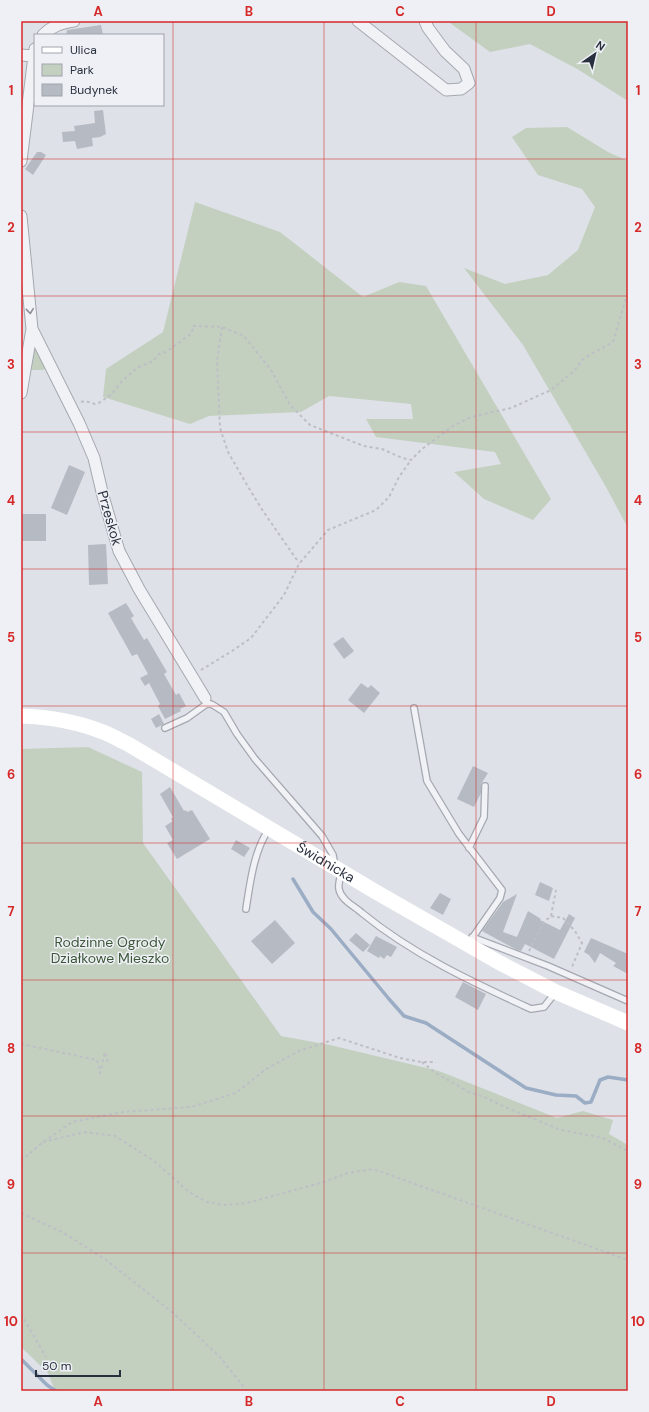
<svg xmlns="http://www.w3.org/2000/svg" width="649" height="1412" viewBox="0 0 649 1412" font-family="'DM Sans',sans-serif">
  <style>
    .green { fill: #c3d0c0 }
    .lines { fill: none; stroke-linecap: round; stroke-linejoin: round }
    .stream { stroke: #9badc5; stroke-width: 3.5 }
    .building { fill: #b6bac3 }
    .service-casing { stroke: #a4a8b1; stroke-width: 8 }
    .minor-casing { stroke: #a4a8b1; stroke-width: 13 }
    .path { stroke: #bdbfc5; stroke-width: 2; stroke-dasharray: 3 3; stroke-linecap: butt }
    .service { stroke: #f1f2f5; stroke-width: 5.5 }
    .minor { stroke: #f1f2f5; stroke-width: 11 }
    .secondary { stroke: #fff; stroke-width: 15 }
    .oneway { stroke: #8c9099 }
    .grid { fill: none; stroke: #d62828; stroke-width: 1; stroke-opacity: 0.55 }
    .labels { text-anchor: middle; stroke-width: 3; stroke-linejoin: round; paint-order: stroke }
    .street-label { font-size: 14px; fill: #282f3d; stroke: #eef0f5 }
    .park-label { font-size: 14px; fill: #3b5737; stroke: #eef0f5 }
    .neatline { fill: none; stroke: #d62828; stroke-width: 1.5 }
    .grid-label { font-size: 13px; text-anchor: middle; font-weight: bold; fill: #d62828 }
  </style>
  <rect width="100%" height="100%" fill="#dee1e7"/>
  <path class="green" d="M 452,21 L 628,21 L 628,101 L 579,70 L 530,44 L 490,52 L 450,23 Z
    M 567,127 L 608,152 L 628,161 L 628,528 L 606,487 L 523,345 L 464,268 L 505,284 L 548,275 L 578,250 L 595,207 L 582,189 L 538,175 L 512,137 L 526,128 Z
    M 195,202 L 280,232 L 363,297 L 399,282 L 426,286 L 551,499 L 533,520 L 484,499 L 454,472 L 501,464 L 495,452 L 376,437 L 366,419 L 413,419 L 411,404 L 329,396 L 301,412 L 209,416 L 190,424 L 103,397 L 106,369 L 163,332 Z
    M 34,345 L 46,367 L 43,370 L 32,370 L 30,368 Z
    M 88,747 L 142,772 L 143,843 L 281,1036 L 330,1045 L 439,1071 L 557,1118 L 583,1111 L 613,1120 L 609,1134 L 628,1145 L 628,1391 L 55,1391 L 48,1373 L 21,1347 L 21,749 Z"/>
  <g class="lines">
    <path class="stream" d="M 293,879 L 313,912 L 331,929 L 389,999 L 404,1016 L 426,1023 L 526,1088 L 556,1095 L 576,1096 L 585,1103 L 591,1102 L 600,1080 L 608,1077 L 628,1080
      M 21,1359 L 47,1385 L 56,1391"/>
  </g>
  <path class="building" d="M 101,25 L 103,35 L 66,35 L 67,30 Z
    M 103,110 L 106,134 L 100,137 L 92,138 L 93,146 L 77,149 L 75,141 L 63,142 L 62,132 L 75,131 L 74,126 L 95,123 L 94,111 Z
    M 37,152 L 41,152 L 46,155 L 33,175 L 25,169 Z
    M 69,465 L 85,472 L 67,515 L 51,508 Z
    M 21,514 L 46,514 L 46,541 L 21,541 Z
    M 106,544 L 108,584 L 89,585 L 88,545 Z
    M 126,603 L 134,616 L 131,618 L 138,630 L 144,640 L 147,638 L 167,672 L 164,674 L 176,695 L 179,693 L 186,706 L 180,709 L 181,711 L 165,719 L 158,706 L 160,704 L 149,683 L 145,686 L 140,678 L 148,674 L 137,654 L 132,656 L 108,613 Z
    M 343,637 L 354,651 L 344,659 L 333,644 Z
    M 361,683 L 368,688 L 371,685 L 380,693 L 364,713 L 348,700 Z
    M 159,714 L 164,724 L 156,728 L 151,719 Z
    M 473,766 L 488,773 L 481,784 L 481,793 L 474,807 L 457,799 Z
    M 170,787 L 184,811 L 186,810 L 187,812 L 192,810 L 210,839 L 177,859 L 167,843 L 173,840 L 165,826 L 173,821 L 171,819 L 173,817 L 160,794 Z
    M 236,840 L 250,848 L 244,857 L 231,849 Z
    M 540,882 L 553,888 L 549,901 L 535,895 Z
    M 440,893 L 451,899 L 443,915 L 430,908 Z
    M 517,894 L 503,932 L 517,937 L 528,911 L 541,919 L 540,920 L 560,930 L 569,914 L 575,918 L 554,959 L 525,944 L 521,951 L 517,950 L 482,931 L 503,902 Z
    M 275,920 L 295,943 L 272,964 L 251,941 Z
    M 356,933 L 370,945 L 363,952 L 349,940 Z
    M 376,936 L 397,947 L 391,957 L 387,955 L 384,959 L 380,956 L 379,958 L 367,951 Z
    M 591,938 L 628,954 L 628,974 L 613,966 L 616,963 L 600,953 L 595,963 L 589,955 L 584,952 Z
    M 463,982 L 486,994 L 478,1010 L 455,997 Z"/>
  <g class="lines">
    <defs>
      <path id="service" d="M 205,698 L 208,703 L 213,705 L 224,712 L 237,734 L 255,759 L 322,836 L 333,855 L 335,866
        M 414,708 L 427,781 L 459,834 L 502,890 L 500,898 L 468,944
        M 165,728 L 187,718 L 208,703
        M 469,848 L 484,817 L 485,786
        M 341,874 C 340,878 338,885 339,889 C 341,900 354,906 362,913 C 412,954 472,982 531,1009 L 544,1007 L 555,993
        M 246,909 C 250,883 254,850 269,829
        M 472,937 L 548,966 L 628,1001"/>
      <path id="minor" d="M 358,21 L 446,90 L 461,89 L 469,83 L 464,69 L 445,51 L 428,28 L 425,21
        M 43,35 C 52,26 61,23 74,21
        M 21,55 L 34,56 L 35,49
        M 21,161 L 34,56
        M 21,216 L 32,329 L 21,393
        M 32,329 L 79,423 L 94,458 L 103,496 L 119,551 L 139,589 L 205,698"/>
    </defs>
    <use href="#service" class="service-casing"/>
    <use href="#minor" class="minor-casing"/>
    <path class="path" d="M 222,327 L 217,361 L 220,428 L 228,452 L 247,485 L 263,511 L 299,563
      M 81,402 L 85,401 L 95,404 L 99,403 L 112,394 L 121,382 L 137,368 L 153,361 L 159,354 L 166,352 L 192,333 L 193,326 L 222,327 L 244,336 L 271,370 L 290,405 L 310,425 L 364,446 L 382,449 L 402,458 L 411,460 L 422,449 L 453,426 L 471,417 L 511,408 L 551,390 L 573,372 L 584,358 L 613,342 L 628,291
      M 201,670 L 232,651 L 251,638 L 284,595 L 299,564 L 328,530 L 376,510 L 389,497 L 399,477 L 411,460
      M 551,916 L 556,890
      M 529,951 L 544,922 L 551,916 L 563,918 L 575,931 L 582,943 L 572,967
      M 21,1044 L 97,1060 L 100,1073 L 105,1052 L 108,1063
      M 422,1062 L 436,1073 L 469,1092 L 484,1097 L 505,1107 L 561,1130 L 603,1138 L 628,1151
      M 43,1142 L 85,1132 L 115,1136 L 154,1161 L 189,1192 L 207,1202 L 224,1205 L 247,1203 L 324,1182 L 348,1173 L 373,1169 L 628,1260
      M 21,1161 L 43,1142 L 72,1122 L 123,1112 L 191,1107 L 236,1093 L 266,1069 L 299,1051 L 339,1038 L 400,1058 L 421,1062 L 436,1062
      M 21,1213 L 64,1233 L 106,1260 L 172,1312 L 219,1356 L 247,1391
      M 21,1314 L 46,1357"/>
    <use href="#service" class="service"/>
    <use href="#minor" class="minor"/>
    <path class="secondary" id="s1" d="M 21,716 C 48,717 75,721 100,731 C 110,734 119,740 128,744 L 376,892 L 500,963 L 556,992 L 628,1023"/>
  </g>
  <defs><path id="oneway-chevron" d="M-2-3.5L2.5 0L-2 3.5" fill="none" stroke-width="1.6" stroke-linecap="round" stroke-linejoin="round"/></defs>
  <use class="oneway" href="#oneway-chevron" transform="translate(30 311) rotate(84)"/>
  <path class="grid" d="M 173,21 L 173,1391M 324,21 L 324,1391M 476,21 L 476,1391M 21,159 L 628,159M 21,296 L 628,296M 21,432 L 628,432M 21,569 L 628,569M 21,706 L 628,706M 21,843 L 628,843M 21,980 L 628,980M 21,1116 L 628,1116M 21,1253 L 628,1253"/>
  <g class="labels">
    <g class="street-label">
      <text transform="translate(110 518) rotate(74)" y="5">Przeskok</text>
      <text dy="5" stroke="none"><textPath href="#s1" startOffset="342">Świdnicka</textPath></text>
    </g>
    <g class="park-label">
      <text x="110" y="947">Rodzinne Ogrody<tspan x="110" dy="16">Działkowe Mieszko</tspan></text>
    </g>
  </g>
  <rect width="649" height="1412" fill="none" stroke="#eef0f5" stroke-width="44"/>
  <rect x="34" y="34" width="130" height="72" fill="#eef0f5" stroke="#9fa3ab"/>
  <rect x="42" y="47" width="20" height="6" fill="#ffffff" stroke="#9fa3ab"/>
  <text x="70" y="54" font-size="12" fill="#282f3d">Ulica</text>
  <rect x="42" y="64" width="20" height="12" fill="#c3d0c0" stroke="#9fa3ab"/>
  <text x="70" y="74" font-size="12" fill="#282f3d">Park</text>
  <rect x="42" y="84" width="20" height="12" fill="#b6bac3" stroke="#9fa3ab"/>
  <text x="70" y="94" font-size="12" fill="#282f3d">Budynek</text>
  <g transform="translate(595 54) rotate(34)" stroke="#eef0f5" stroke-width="3" paint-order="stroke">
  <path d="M0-3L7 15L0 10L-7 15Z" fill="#282f3d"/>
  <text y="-6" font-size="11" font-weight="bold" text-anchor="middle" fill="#282f3d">N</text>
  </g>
  <path d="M36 1370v6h84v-6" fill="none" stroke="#282f3d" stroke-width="2"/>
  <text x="42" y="1370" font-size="12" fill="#282f3d" stroke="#eef0f5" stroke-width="3" paint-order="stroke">50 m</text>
  <rect x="22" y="22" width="605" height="1368" class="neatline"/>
  <g class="grid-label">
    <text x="98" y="16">A</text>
    <text x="249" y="16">B</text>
    <text x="400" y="16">C</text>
    <text x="551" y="16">D</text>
    <text x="11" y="95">1</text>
    <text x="638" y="95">1</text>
    <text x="11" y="232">2</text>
    <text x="638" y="232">2</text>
    <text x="11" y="369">3</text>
    <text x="638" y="369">3</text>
    <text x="11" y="505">4</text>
    <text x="638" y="505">4</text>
    <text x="11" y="642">5</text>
    <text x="638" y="642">5</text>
    <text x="11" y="779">6</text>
    <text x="638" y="779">6</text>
    <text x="11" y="916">7</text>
    <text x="638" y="916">7</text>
    <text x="11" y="1053">8</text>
    <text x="638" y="1053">8</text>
    <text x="11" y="1189">9</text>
    <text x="638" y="1189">9</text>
    <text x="11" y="1326">10</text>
    <text x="638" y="1326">10</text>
    <text x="98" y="1406">A</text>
    <text x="249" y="1406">B</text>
    <text x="400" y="1406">C</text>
    <text x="551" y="1406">D</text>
  </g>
</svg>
